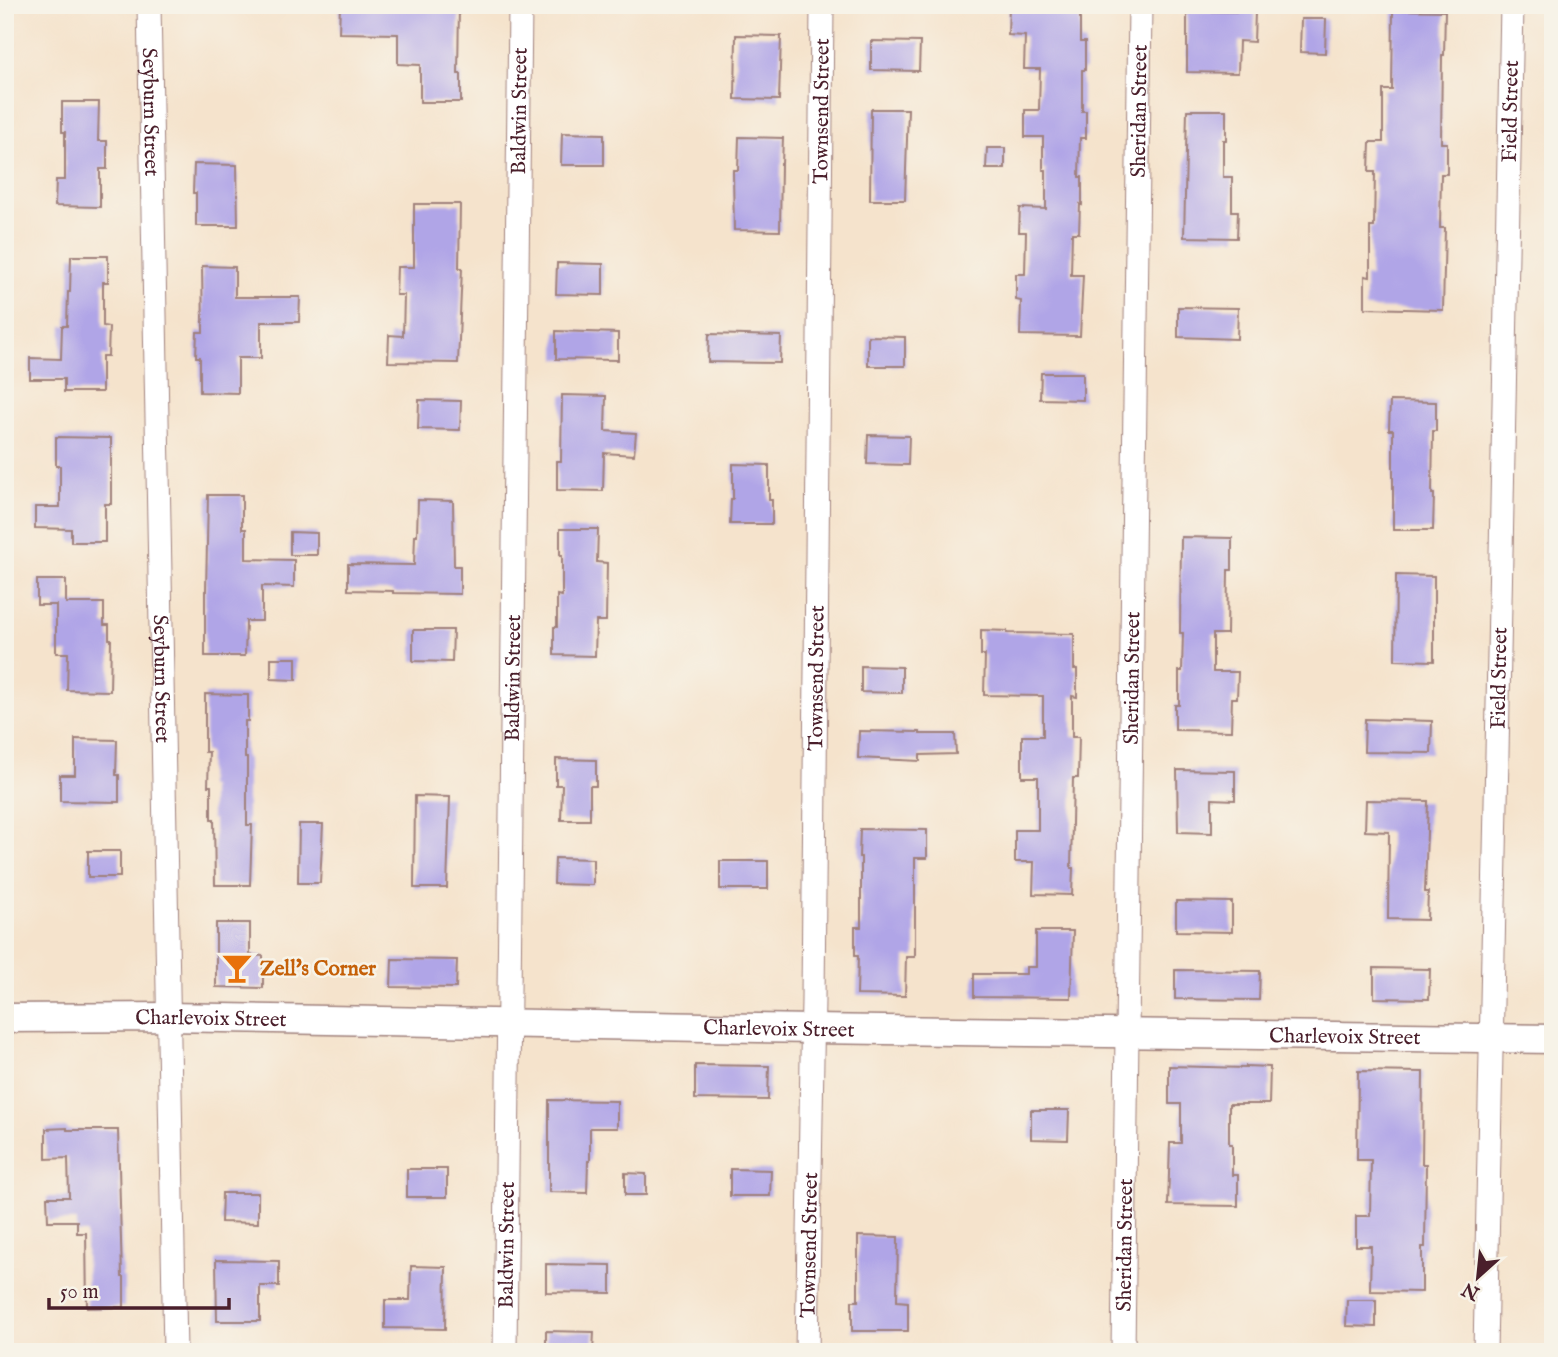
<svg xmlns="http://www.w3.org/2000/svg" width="1558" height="1357" viewBox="0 0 1558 1357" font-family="'IM FELL English',serif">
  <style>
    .building { fill: #b0a5e7 }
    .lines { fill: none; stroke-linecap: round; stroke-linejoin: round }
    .minor-casing { stroke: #a0817c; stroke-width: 25 }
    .tertiary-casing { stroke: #a0817c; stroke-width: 31 }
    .minor { stroke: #fff; stroke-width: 23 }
    .tertiary { stroke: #fff; stroke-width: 28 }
    .labels { text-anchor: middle; stroke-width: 5; stroke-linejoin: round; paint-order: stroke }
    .street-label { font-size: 21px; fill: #4a1f2b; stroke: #f7f3e8 }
    .food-label { font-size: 21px; font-weight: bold; fill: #c56008; stroke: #f7f3e8; text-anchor: start }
  </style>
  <rect width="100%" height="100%" fill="#f7f3e8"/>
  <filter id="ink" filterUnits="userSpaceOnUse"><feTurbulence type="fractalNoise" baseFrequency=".0143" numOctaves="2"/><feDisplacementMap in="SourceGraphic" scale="14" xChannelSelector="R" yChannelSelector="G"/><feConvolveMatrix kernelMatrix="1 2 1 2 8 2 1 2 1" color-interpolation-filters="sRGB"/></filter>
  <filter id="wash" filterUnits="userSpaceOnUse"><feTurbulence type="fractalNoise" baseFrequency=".00686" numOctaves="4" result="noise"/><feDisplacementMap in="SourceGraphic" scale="28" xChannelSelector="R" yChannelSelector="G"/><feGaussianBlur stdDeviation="1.57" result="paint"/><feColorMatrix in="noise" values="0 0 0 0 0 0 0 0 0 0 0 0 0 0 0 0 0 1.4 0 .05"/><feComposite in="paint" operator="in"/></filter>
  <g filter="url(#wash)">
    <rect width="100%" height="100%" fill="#f5e3cc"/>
    <g id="blocks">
      <path class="building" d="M 340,5 L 459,5 L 458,74 L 461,74 L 461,102 L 420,102 L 420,65 L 398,64 L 398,34 L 339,33 Z
        M 1009,6 L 1080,7 L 1080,42 L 1085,42 L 1085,70 L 1082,70 L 1082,111 L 1086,111 L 1086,138 L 1080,138 L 1079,177 L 1082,177 L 1082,205 L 1080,204 L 1079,233 L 1072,233 L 1071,275 L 1083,275 L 1080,336 L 1020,335 L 1021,301 L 1016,300 L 1016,274 L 1025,274 L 1026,232 L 1019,232 L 1020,208 L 1046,209 L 1046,170 L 1043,170 L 1043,137 L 1025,137 L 1025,110 L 1039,110 L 1040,69 L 1024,69 L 1025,36 L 1008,35 Z
        M 1393,10 L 1445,11 L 1444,55 L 1442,55 L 1441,143 L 1447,143 L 1447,174 L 1441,174 L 1440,228 L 1445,228 L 1443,310 L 1365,308 L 1365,276 L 1370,277 L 1370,227 L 1374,227 L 1375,172 L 1369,172 L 1370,142 L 1383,142 L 1383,90 L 1392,90 Z
        M 1187,11 L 1255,12 L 1254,42 L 1239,41 L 1238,73 L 1187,72 Z
        M 1301,19 L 1326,19 L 1325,53 L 1300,52 Z
        M 736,35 L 781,36 L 779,100 L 735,99 Z
        M 871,41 L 920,42 L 919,71 L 871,70 Z
        M 62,102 L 99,102 L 98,141 L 107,141 L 107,169 L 100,169 L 100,207 L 55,206 L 56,180 L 65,180 L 65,132 L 62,132 Z
        M 871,109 L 908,109 L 905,200 L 870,200 Z
        M 1187,110 L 1226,110 L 1226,140 L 1223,140 L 1223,177 L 1232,177 L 1232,211 L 1238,211 L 1237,238 L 1184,237 Z
        M 562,133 L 604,134 L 604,165 L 561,165 Z
        M 739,137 L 783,138 L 782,164 L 781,164 L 780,231 L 734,230 L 733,170 L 738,170 Z
        M 987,148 L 1005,148 L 1005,169 L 986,169 Z
        M 194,164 L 237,165 L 238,226 L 196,226 L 196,193 L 193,193 Z
        M 414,204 L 460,204 L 459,268 L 462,268 L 458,363 L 388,362 L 389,335 L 403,336 L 404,295 L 396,295 L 397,267 L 414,267 Z
        M 71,256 L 108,256 L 108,282 L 103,282 L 103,326 L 109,327 L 108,356 L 102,356 L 102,392 L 64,392 L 64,379 L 30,379 L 30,358 L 61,359 L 62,326 L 67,326 L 68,292 L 70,292 Z
        M 557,263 L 603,264 L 603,295 L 556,294 Z
        M 202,266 L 235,267 L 235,297 L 300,297 L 299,322 L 261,322 L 261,358 L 238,358 L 238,393 L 200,392 L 200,357 L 196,357 L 197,332 L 203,332 Z
        M 1178,307 L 1238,308 L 1237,339 L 1178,337 Z
        M 556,331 L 618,333 L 618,360 L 556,359 Z
        M 709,334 L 781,336 L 780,363 L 708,362 Z
        M 868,336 L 905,337 L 905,366 L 868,366 Z
        M 1041,373 L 1083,373 L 1083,400 L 1040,399 Z
        M 562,395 L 606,396 L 605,431 L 636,433 L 634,455 L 604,453 L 603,491 L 557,490 L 557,461 L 561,461 Z
        M 419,400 L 461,401 L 460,430 L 418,429 Z
        M 1390,401 L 1436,402 L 1436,431 L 1433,431 L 1432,494 L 1434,494 L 1433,530 L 1393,530 L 1393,430 L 1389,430 Z
        M 868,435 L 909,436 L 908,465 L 867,464 Z
        M 56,437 L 111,438 L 111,504 L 105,504 L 105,542 L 71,542 L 71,529 L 35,528 L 35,507 L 60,507 L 60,466 L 56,466 Z
        M 733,464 L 769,465 L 769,500 L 772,500 L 772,524 L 730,524 L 731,499 L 733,499 Z
        M 208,495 L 242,495 L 242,529 L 246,529 L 246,559 L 294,560 L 294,587 L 262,586 L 262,621 L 246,621 L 245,656 L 205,656 L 205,591 L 206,591 Z
        M 418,500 L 453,501 L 454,566 L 460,566 L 460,594 L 393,593 L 393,591 L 348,590 L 348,564 L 414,565 L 415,535 L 417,535 Z
        M 560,529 L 598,529 L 597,562 L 607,563 L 606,621 L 596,621 L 595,656 L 554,655 L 554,627 L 557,627 L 557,595 L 562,596 L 562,555 L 560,555 Z
        M 290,532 L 317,533 L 317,555 L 290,555 Z
        M 1181,537 L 1232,538 L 1232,570 L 1228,570 L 1227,634 L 1213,634 L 1213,672 L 1238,672 L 1237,698 L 1232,698 L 1231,731 L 1175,730 L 1175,705 L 1179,705 L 1179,671 L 1182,671 L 1183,633 L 1180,633 Z
        M 1396,575 L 1434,576 L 1434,661 L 1395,660 Z
        M 37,580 L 66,580 L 66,603 L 104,603 L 104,625 L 109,625 L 109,639 L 111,639 L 110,691 L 67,690 L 68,653 L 56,653 L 56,605 L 37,605 Z
        M 413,630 L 453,630 L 452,662 L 413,661 Z
        M 981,630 L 1007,631 L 1007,633 L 1074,634 L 1074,669 L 1077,669 L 1077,697 L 1072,696 L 1072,737 L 1079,737 L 1078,778 L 1073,778 L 1071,868 L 1073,868 L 1072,895 L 1033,894 L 1034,862 L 1015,862 L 1015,830 L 1038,830 L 1038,777 L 1022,777 L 1022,736 L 1043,736 L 1043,696 L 984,695 L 985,655 L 981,655 Z
        M 271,658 L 296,658 L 296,680 L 271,679 Z
        M 861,666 L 902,667 L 902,693 L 861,692 Z
        M 205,694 L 248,695 L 248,721 L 245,721 L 245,758 L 247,758 L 247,825 L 252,825 L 250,885 L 215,885 L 214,819 L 211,819 L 211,786 L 208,786 L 209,752 L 205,752 Z
        M 1365,719 L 1432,721 L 1431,753 L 1364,752 Z
        M 859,731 L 920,732 L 920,734 L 955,734 L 956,754 L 920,755 L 920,761 L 858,758 Z
        M 75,739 L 117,740 L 116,775 L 119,775 L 119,802 L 60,801 L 60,775 L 75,775 Z
        M 556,759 L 596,760 L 596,786 L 590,786 L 590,820 L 561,820 L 562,785 L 556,785 Z
        M 1177,770 L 1235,771 L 1235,800 L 1212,799 L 1212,833 L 1178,832 Z
        M 415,796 L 450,797 L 447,888 L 414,888 Z
        M 1366,800 L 1428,801 L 1425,892 L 1428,892 L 1427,920 L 1388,919 L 1389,832 L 1365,831 Z
        M 299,824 L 323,824 L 320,883 L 298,883 Z
        M 860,829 L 927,830 L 927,858 L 915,858 L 915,957 L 906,957 L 905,996 L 857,995 L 858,956 L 855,956 L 855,927 L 861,927 L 861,857 L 859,857 Z
        M 88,851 L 120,851 L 120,877 L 88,877 Z
        M 555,858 L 593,859 L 593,885 L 554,884 Z
        M 720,861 L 768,861 L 768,889 L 720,889 Z
        M 1176,901 L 1232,902 L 1232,932 L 1176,931 Z
        M 216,923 L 250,923 L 250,955 L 263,956 L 263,988 L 216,987 Z
        M 1036,931 L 1073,931 L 1071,998 L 974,997 L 974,974 L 1026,974 L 1026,967 L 1036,967 Z
        M 392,959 L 457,960 L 456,988 L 391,987 Z
        M 1374,968 L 1430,969 L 1429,999 L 1374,998 Z
        M 1175,970 L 1260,971 L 1259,1000 L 1175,999 Z
        M 695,1065 L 769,1066 L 768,1100 L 695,1099 Z
        M 1169,1066 L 1246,1068 L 1246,1066 L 1270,1067 L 1269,1104 L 1229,1104 L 1229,1144 L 1232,1144 L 1232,1175 L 1238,1175 L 1238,1206 L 1168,1205 L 1170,1143 L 1181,1143 L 1181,1104 L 1169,1104 Z
        M 1358,1071 L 1423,1072 L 1422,1164 L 1426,1164 L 1425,1247 L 1422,1247 L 1422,1292 L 1370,1291 L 1371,1246 L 1356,1246 L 1356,1216 L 1370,1216 L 1371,1160 L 1357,1160 Z
        M 549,1100 L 617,1101 L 617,1128 L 590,1128 L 590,1161 L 588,1161 L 587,1193 L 549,1192 Z
        M 1031,1110 L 1069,1110 L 1068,1140 L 1031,1139 Z
        M 67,1128 L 67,1130 L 118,1130 L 122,1277 L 124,1277 L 124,1307 L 87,1308 L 86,1233 L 77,1233 L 77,1221 L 48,1221 L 47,1197 L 69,1197 L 68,1158 L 46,1159 L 46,1129 Z
        M 407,1169 L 447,1169 L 447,1197 L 407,1197 Z
        M 730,1169 L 771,1170 L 770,1196 L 730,1196 Z
        M 625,1173 L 646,1174 L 646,1195 L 625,1195 Z
        M 222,1193 L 258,1193 L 258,1223 L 221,1222 Z
        M 858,1236 L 898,1237 L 897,1301 L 908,1302 L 908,1331 L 852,1331 L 852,1301 L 858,1301 Z
        M 216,1260 L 279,1261 L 279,1286 L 260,1286 L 260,1321 L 217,1321 Z
        M 546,1264 L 611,1265 L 611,1293 L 546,1292 Z
        M 411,1266 L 446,1267 L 445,1329 L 385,1328 L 385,1300 L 410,1300 Z
        M 1347,1300 L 1376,1300 L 1376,1327 L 1346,1326 Z
        M 546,1331 L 594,1332 L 593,1352 L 546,1352 Z"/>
    </g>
  </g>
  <g filter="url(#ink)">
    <use href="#blocks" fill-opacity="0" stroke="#a0817c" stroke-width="2"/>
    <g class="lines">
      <defs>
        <g id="minor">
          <path id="s1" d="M 149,5 L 175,1352"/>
          <path id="s2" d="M 505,1352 L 520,5"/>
          <path id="s3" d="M 807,1352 L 813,1000 L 822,5"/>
          <path id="s4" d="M 1123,1352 L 1140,5"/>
          <path id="s5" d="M 1485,1352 L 1512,5"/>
        </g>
        <g id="tertiary">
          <path id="s6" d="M 5,1018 L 168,1017 L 813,1029 L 1553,1039"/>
        </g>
      </defs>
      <use href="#minor" class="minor-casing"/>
      <use href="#tertiary" class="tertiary-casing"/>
      <use href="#minor" class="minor"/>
      <use href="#tertiary" class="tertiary"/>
    </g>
  </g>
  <defs>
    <symbol id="bar-bare" viewBox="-9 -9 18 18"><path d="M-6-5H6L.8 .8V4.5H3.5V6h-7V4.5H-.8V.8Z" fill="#e8710a" stroke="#f7f3e8" stroke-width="2.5" paint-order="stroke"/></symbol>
  </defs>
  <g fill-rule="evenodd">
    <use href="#bar-bare" x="215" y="946" width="44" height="44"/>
  </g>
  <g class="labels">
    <g class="street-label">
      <text dy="7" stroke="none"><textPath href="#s1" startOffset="107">Seyburn Street</textPath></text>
      <text dy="7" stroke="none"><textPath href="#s2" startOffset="1241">Baldwin Street</textPath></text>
      <text dy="7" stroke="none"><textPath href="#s3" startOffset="1241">Townsend Street</textPath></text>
      <text dy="7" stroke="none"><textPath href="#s4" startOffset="1241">Sheridan Street</textPath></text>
      <text dy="7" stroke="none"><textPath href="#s5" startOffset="1241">Field Street</textPath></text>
      <text dy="7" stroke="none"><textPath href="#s4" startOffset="674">Sheridan Street</textPath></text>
      <text dy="7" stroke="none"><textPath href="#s1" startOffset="674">Seyburn Street</textPath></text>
      <text dy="7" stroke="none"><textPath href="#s2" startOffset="674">Baldwin Street</textPath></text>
      <text dy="7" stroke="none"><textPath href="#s3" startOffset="674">Townsend Street</textPath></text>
      <text dy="7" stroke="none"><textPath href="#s5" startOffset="674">Field Street</textPath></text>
      <text dy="7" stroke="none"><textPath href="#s6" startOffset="206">Charlevoix Street</textPath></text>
      <text dy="7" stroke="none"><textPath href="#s6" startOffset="774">Charlevoix Street</textPath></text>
      <text dy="7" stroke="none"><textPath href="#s6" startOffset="1340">Charlevoix Street</textPath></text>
      <text dy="7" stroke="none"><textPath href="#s2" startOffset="107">Baldwin Street</textPath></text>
      <text dy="7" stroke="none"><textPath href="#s3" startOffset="107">Townsend Street</textPath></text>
      <text dy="7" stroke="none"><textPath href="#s4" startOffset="107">Sheridan Street</textPath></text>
    </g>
    <g class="food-label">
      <text x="260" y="975">Zell's Corner</text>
    </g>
  </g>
  <rect width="1558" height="1357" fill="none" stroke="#f7f3e8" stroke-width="28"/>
  <g transform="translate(1478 1277) rotate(207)" stroke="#f7f3e8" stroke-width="5" paint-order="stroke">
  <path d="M0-5L12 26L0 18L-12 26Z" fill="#4a1f2b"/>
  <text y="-10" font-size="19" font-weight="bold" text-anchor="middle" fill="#4a1f2b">N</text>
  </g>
  <path d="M49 1298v10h180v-10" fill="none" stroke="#4a1f2b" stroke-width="3.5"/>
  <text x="60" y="1298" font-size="21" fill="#4a1f2b" stroke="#f7f3e8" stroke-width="5" paint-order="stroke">50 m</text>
</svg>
